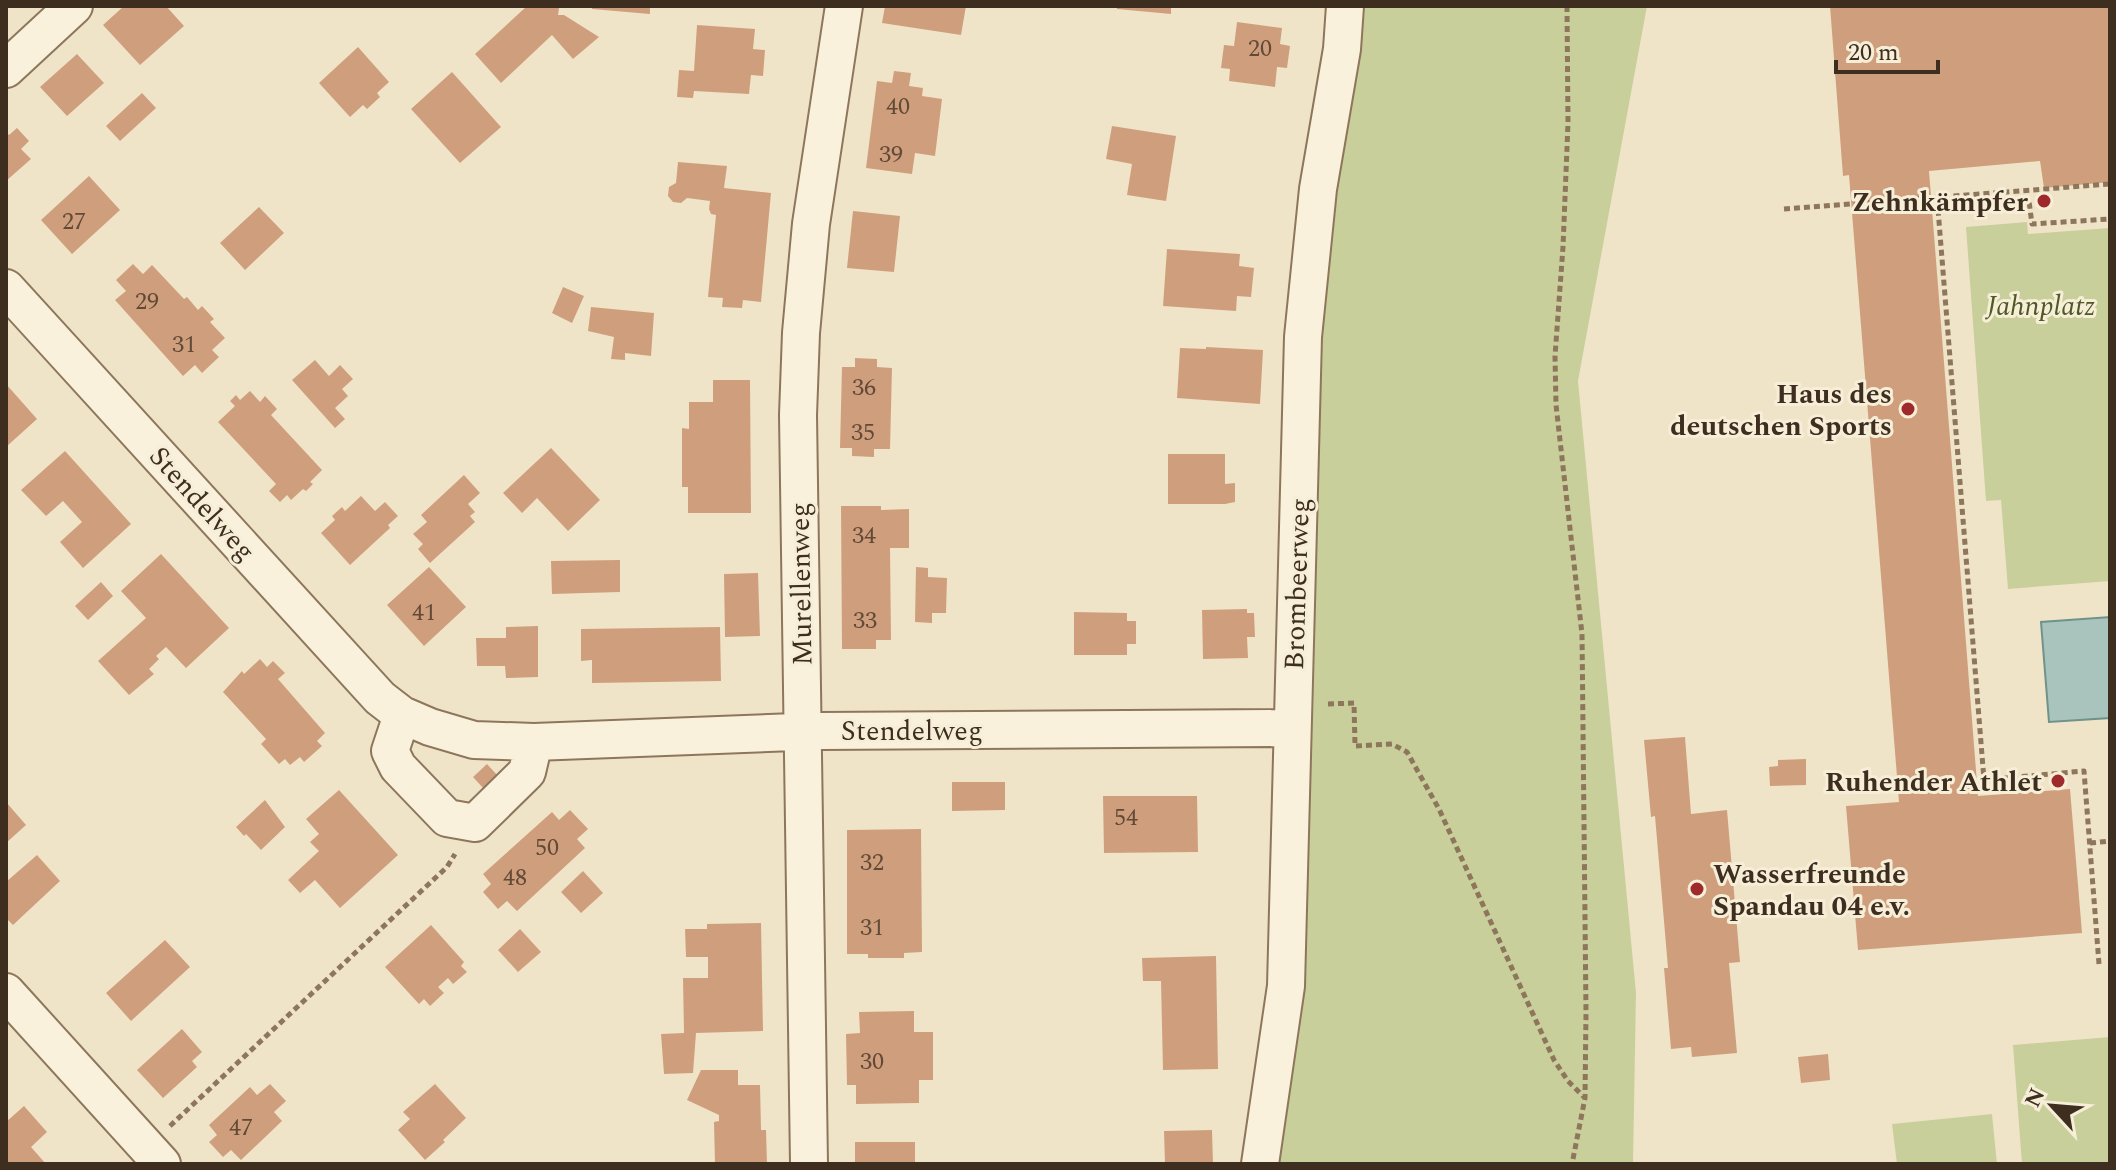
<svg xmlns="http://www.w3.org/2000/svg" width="2116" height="1170" viewBox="0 0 2116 1170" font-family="Spectral,serif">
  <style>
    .green { fill: #c9cf9b }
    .water { fill: #a9c4bc; stroke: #6f938a; stroke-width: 2 }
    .building { fill: #cf9f7d }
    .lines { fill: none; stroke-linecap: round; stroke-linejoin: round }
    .minor-casing { stroke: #8d765c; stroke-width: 40 }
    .path { stroke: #8d765c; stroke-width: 5; stroke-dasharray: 6 4; stroke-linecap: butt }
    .minor { stroke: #faf1dc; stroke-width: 36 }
    .poi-dot { fill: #9e2a2b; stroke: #f7eed8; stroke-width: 3 }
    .labels { text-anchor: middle; stroke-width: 6; stroke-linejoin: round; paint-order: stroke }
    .number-label { font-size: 24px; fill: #624a37 }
    .poi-label { font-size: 28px; font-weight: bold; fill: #3d2e20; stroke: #f7eed8; text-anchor: end }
    .park-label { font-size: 28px; font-style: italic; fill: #4d5a26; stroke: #f7eed8 }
    .street-label { font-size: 28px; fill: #3d2e20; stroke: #f7eed8 }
  </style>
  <rect width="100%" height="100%" fill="#f0e4c8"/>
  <path class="green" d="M 1362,6 L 1647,6 L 1578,381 L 1636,993 L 1633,1164 L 1278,1164 L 1295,1034 L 1317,386 L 1326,270 Z
    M 2027,222 L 2028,234 L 2110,228 L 2110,581 L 2008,589 L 2001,500 L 1986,501 L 1966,227 Z
    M 2110,1037 L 2110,1164 L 2022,1164 L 2013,1045 Z
    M 1992,1114 L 1997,1164 L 1897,1164 L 1892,1124 Z"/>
  <path class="water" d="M 2110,617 L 2110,718 L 2049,722 L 2041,622 Z"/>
  <path class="building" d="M 124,6 L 166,6 L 184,26 L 140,65 L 103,25 Z
    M 527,6 L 559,8 L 558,15 L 564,15 L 599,37 L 573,59 L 552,35 L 501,83 L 475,54 Z
    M 592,6 L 650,6 L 650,14 L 592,9 Z
    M 885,6 L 966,6 L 961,35 L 882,23 Z
    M 1117,6 L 1171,6 L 1171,14 L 1117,9 Z
    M 1830,6 L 2110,6 L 2110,182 L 2044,188 L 2040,161 L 1929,171 L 1978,796 L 2070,789 L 2082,933 L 1858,950 L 1846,806 L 1899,802 L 1849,175 L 1843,176 Z
    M 1237,22 L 1282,28 L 1280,44 L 1290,46 L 1287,68 L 1277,67 L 1275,87 L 1229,81 L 1230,69 L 1221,68 L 1224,45 L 1234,46 Z
    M 697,25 L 755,29 L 753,49 L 765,50 L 763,76 L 751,75 L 749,94 L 694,91 L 693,98 L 677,97 L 679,70 L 694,71 Z
    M 358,47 L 389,82 L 377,93 L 380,97 L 367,109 L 363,105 L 350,117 L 319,83 Z
    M 77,54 L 104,83 L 67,116 L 40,87 Z
    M 894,71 L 911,73 L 909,86 L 923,88 L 922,96 L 942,99 L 935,156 L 915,153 L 912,174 L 866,168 L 877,81 L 892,83 Z
    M 452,72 L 501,127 L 460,163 L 411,109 Z
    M 142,93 L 156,108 L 120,141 L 106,126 Z
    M 1112,126 L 1176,136 L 1166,201 L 1127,195 L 1132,164 L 1106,159 Z
    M 17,128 L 29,141 L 21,149 L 31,159 L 6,181 L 6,132 L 9,135 Z
    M 678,162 L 727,166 L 724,188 L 771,193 L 761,302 L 743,300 L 742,308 L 722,307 L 723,298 L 708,297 L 716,215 L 711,214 L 709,209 L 710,201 L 687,198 L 681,203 L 673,202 L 668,196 L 669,187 L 676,183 Z
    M 89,176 L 120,210 L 72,254 L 41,220 Z
    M 259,207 L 284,233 L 245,270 L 220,243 Z
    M 853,211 L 900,216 L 894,272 L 847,268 Z
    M 1167,249 L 1240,254 L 1239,266 L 1254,268 L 1251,297 L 1237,296 L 1236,311 L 1163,306 Z
    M 133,264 L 143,274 L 152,265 L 184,299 L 187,297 L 198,310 L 202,306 L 214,319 L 210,322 L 225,338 L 212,350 L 219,357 L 202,373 L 195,365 L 183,376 L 115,300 L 126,291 L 116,280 Z
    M 563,287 L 584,296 L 572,323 L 552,313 Z
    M 591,307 L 654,313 L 651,356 L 625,353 L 625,360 L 611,359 L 614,337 L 588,331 Z
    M 1206,347 L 1263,350 L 1260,404 L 1177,398 L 1180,348 L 1206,349 Z
    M 855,358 L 877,359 L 877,367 L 892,368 L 890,449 L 874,449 L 874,457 L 852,456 L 852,448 L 840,448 L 842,367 L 855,367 Z
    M 315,360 L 329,376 L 340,365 L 353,379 L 342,389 L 348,396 L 335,408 L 345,419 L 335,428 L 292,380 Z
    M 713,380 L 750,380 L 751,513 L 688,513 L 688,487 L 682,487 L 682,428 L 689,429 L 689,402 L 713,402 Z
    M 6,384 L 37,419 L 6,447 Z
    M 250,391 L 260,402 L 265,396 L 277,409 L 271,415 L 322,470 L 310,482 L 313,484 L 306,491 L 303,489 L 291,500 L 287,495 L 280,502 L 269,491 L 276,484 L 218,422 L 235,406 L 230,401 L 236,395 L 240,400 Z
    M 551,448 L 600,500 L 568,531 L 537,498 L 522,513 L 503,493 Z
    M 65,451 L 131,524 L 83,568 L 60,542 L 82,522 L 63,501 L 46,516 L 21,490 Z
    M 1168,454 L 1225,454 L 1225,484 L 1235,483 L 1235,502 L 1225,504 L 1168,504 Z
    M 464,475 L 480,493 L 468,504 L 475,512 L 470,516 L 475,522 L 430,563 L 418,549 L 423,544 L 413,534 L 427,522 L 421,515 Z
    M 361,496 L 375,511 L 385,502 L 398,516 L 388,525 L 390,528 L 350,565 L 321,533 L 335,520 L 332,516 L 342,507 L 345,511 Z
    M 841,506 L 881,506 L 881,510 L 909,509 L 909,548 L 890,548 L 891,640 L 876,640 L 876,649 L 842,649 Z
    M 161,554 L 229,628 L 186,668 L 166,647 L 156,656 L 159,659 L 149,669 L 154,674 L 129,695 L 98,661 L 146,618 L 121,591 Z
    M 620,560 L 620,592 L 552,594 L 551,561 Z
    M 429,567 L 466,607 L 424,646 L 387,605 Z
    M 916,567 L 928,568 L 928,577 L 947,578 L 946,613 L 932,613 L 932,623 L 915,622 Z
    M 758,573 L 760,636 L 725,637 L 724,574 Z
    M 101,582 L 113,596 L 88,620 L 75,606 Z
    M 1247,609 L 1247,613 L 1254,613 L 1255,637 L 1247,637 L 1248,658 L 1203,659 L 1202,610 Z
    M 1074,612 L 1127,613 L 1127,621 L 1136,621 L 1136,644 L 1127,644 L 1127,655 L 1074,655 Z
    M 538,626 L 538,677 L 506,678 L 505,666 L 477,666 L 476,638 L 506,638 L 506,627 Z
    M 720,627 L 721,681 L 592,683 L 592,660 L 581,661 L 581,629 Z
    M 260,659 L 267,667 L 273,661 L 285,673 L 278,679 L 325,733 L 317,741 L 322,746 L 304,762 L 300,757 L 290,765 L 285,759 L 279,764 L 261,744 L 266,739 L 223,692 L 242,671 L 244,674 Z
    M 1685,737 L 1691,814 L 1727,810 L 1740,962 L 1729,963 L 1737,1053 L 1692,1057 L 1691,1047 L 1671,1049 L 1664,968 L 1668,968 L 1655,816 L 1651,817 L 1644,740 Z
    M 1806,759 L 1806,785 L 1770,786 L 1769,767 L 1778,766 L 1778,760 Z
    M 487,764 L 498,776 L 484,789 L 473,777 Z
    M 952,782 L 1005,782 L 1005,810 L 952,811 Z
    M 339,790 L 398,855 L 340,908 L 315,880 L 300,893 L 288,880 L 319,851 L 310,842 L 319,834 L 306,819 Z
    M 1103,796 L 1197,796 L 1198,852 L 1104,853 Z
    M 265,800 L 285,827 L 261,850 L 246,834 L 244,836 L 236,827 Z
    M 6,802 L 26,825 L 6,843 Z
    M 570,810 L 588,829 L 577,839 L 585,848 L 517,911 L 507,901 L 498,909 L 483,892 L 491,884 L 483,874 L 552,812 L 559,820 Z
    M 921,829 L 922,952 L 904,953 L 904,958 L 868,958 L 868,954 L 847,954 L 847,830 Z
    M 37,855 L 60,881 L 13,925 L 6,918 L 6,882 Z
    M 583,871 L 603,893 L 581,913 L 561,892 Z
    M 761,923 L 763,1031 L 696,1033 L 693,1073 L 664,1074 L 661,1034 L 684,1033 L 683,978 L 708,978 L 708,957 L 686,957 L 685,929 L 707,929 L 707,924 Z
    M 431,925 L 464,962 L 461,966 L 467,972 L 453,984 L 448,978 L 438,987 L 444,993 L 430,1006 L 424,999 L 419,1004 L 385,967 Z
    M 520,929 L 541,952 L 518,972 L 498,950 Z
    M 165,940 L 190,967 L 131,1021 L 106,993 Z
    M 1216,956 L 1218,1069 L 1163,1070 L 1161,981 L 1143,981 L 1142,958 Z
    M 914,1011 L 914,1032 L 933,1032 L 933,1080 L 919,1080 L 919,1103 L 856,1104 L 856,1085 L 847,1085 L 846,1034 L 860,1033 L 859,1012 Z
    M 182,1029 L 202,1052 L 192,1061 L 197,1067 L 163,1098 L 137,1070 Z
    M 1828,1054 L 1830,1080 L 1801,1083 L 1798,1057 Z
    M 701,1070 L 738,1070 L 738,1085 L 760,1085 L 761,1130 L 766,1130 L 767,1164 L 715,1164 L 714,1122 L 719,1121 L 719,1115 L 687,1100 Z
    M 270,1084 L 286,1101 L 274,1112 L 282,1121 L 241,1160 L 231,1150 L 223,1157 L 209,1142 L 217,1135 L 209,1125 L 250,1087 L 257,1095 Z
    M 435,1084 L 466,1118 L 443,1140 L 445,1142 L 425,1160 L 398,1130 L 410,1119 L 403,1112 Z
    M 24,1106 L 47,1132 L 31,1147 L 46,1164 L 6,1164 L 6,1122 Z
    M 1212,1130 L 1213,1164 L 1165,1164 L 1164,1131 Z
    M 855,1142 L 915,1142 L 915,1164 L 855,1164 Z"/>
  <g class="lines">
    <defs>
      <path id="minor" d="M 6,69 L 74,6
        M 6,288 L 380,698 L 402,715 L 430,727 L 474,740 L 534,742 L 820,731 L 1291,728
        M 402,715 L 390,751 L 398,767 L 447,818 L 475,823 L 527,772 L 534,742
        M 6,992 L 162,1164
        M 809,1164 L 798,415 L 801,333 L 811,224 L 844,6
        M 1260,1164 L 1286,986 L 1303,337 L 1318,189 L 1342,49 L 1345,6"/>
    </defs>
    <use href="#minor" class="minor-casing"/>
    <path class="path" d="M 1567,6 L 1568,123 L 1563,247 L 1555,356 L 1556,405 L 1582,634 L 1586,1013 L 1585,1098 L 1572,1164
      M 1784,209 L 2110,184
      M 1328,704 L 1354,703 L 1355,746 L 1392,744 L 1407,752 L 1439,809 L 1554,1060 L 1568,1081 L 1585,1098
      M 2090,843 L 2110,841
      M 2099,964 L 2084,771 L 1984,780 L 1938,209 L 2029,201 L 2032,224 L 2110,219
      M 170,1126 L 447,867 L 455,854"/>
    <use href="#minor" class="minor"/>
  </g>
  <g class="poi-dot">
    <circle cx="2044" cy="201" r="8"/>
    <circle cx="1908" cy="409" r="8"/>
    <circle cx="2058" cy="781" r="8"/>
    <circle cx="1697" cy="889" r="8"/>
  </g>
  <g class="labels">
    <g class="number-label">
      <text x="1260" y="56">20</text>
      <text x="898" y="114">40</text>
      <text x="891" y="162">39</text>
      <text x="74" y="229">27</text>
      <text x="147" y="309">29</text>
      <text x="184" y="352">31</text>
      <text x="864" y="395">36</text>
      <text x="863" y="440">35</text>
      <text x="864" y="543">34</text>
      <text x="424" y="620">41</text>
      <text x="865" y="628">33</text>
      <text x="1126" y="825">54</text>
      <text x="547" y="855">50</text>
      <text x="872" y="870">32</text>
      <text x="515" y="885">48</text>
      <text x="872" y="935">31</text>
      <text x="872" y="1069">30</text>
      <text x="241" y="1135">47</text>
    </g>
    <g class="poi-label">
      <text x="2028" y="211">Zehnkämpfer</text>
      <text x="1892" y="403">Haus des<tspan x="1892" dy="32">deutschen Sports</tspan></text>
      <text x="2042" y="791">Ruhender Athlet</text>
      <text x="1713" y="883" text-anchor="start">Wasserfreunde<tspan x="1713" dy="32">Spandau 04 e.v.</tspan></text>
    </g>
    <g class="park-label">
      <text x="2041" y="315">Jahnplatz</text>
    </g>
    <g class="street-label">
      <text transform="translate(203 503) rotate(48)" y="10">Stendelweg</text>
      <text transform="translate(800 584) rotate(-91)" y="10">Murellenweg</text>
      <text transform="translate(1296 584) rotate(-88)" y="10">Brombeerweg</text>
      <text x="912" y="740">Stendelweg</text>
    </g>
  </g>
  <rect width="2116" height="1170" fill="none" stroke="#3d2e20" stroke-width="16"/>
  <g transform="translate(2052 1106) rotate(296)" stroke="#f7eed8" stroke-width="6" paint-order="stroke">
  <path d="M0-6L14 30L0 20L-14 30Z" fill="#3d2e20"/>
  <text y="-12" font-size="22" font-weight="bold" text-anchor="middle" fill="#3d2e20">N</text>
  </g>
  <path d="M1836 60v12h102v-12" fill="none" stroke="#3d2e20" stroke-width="4"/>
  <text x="1848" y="60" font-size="24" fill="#3d2e20" stroke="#f7eed8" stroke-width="6" paint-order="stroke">20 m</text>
</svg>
